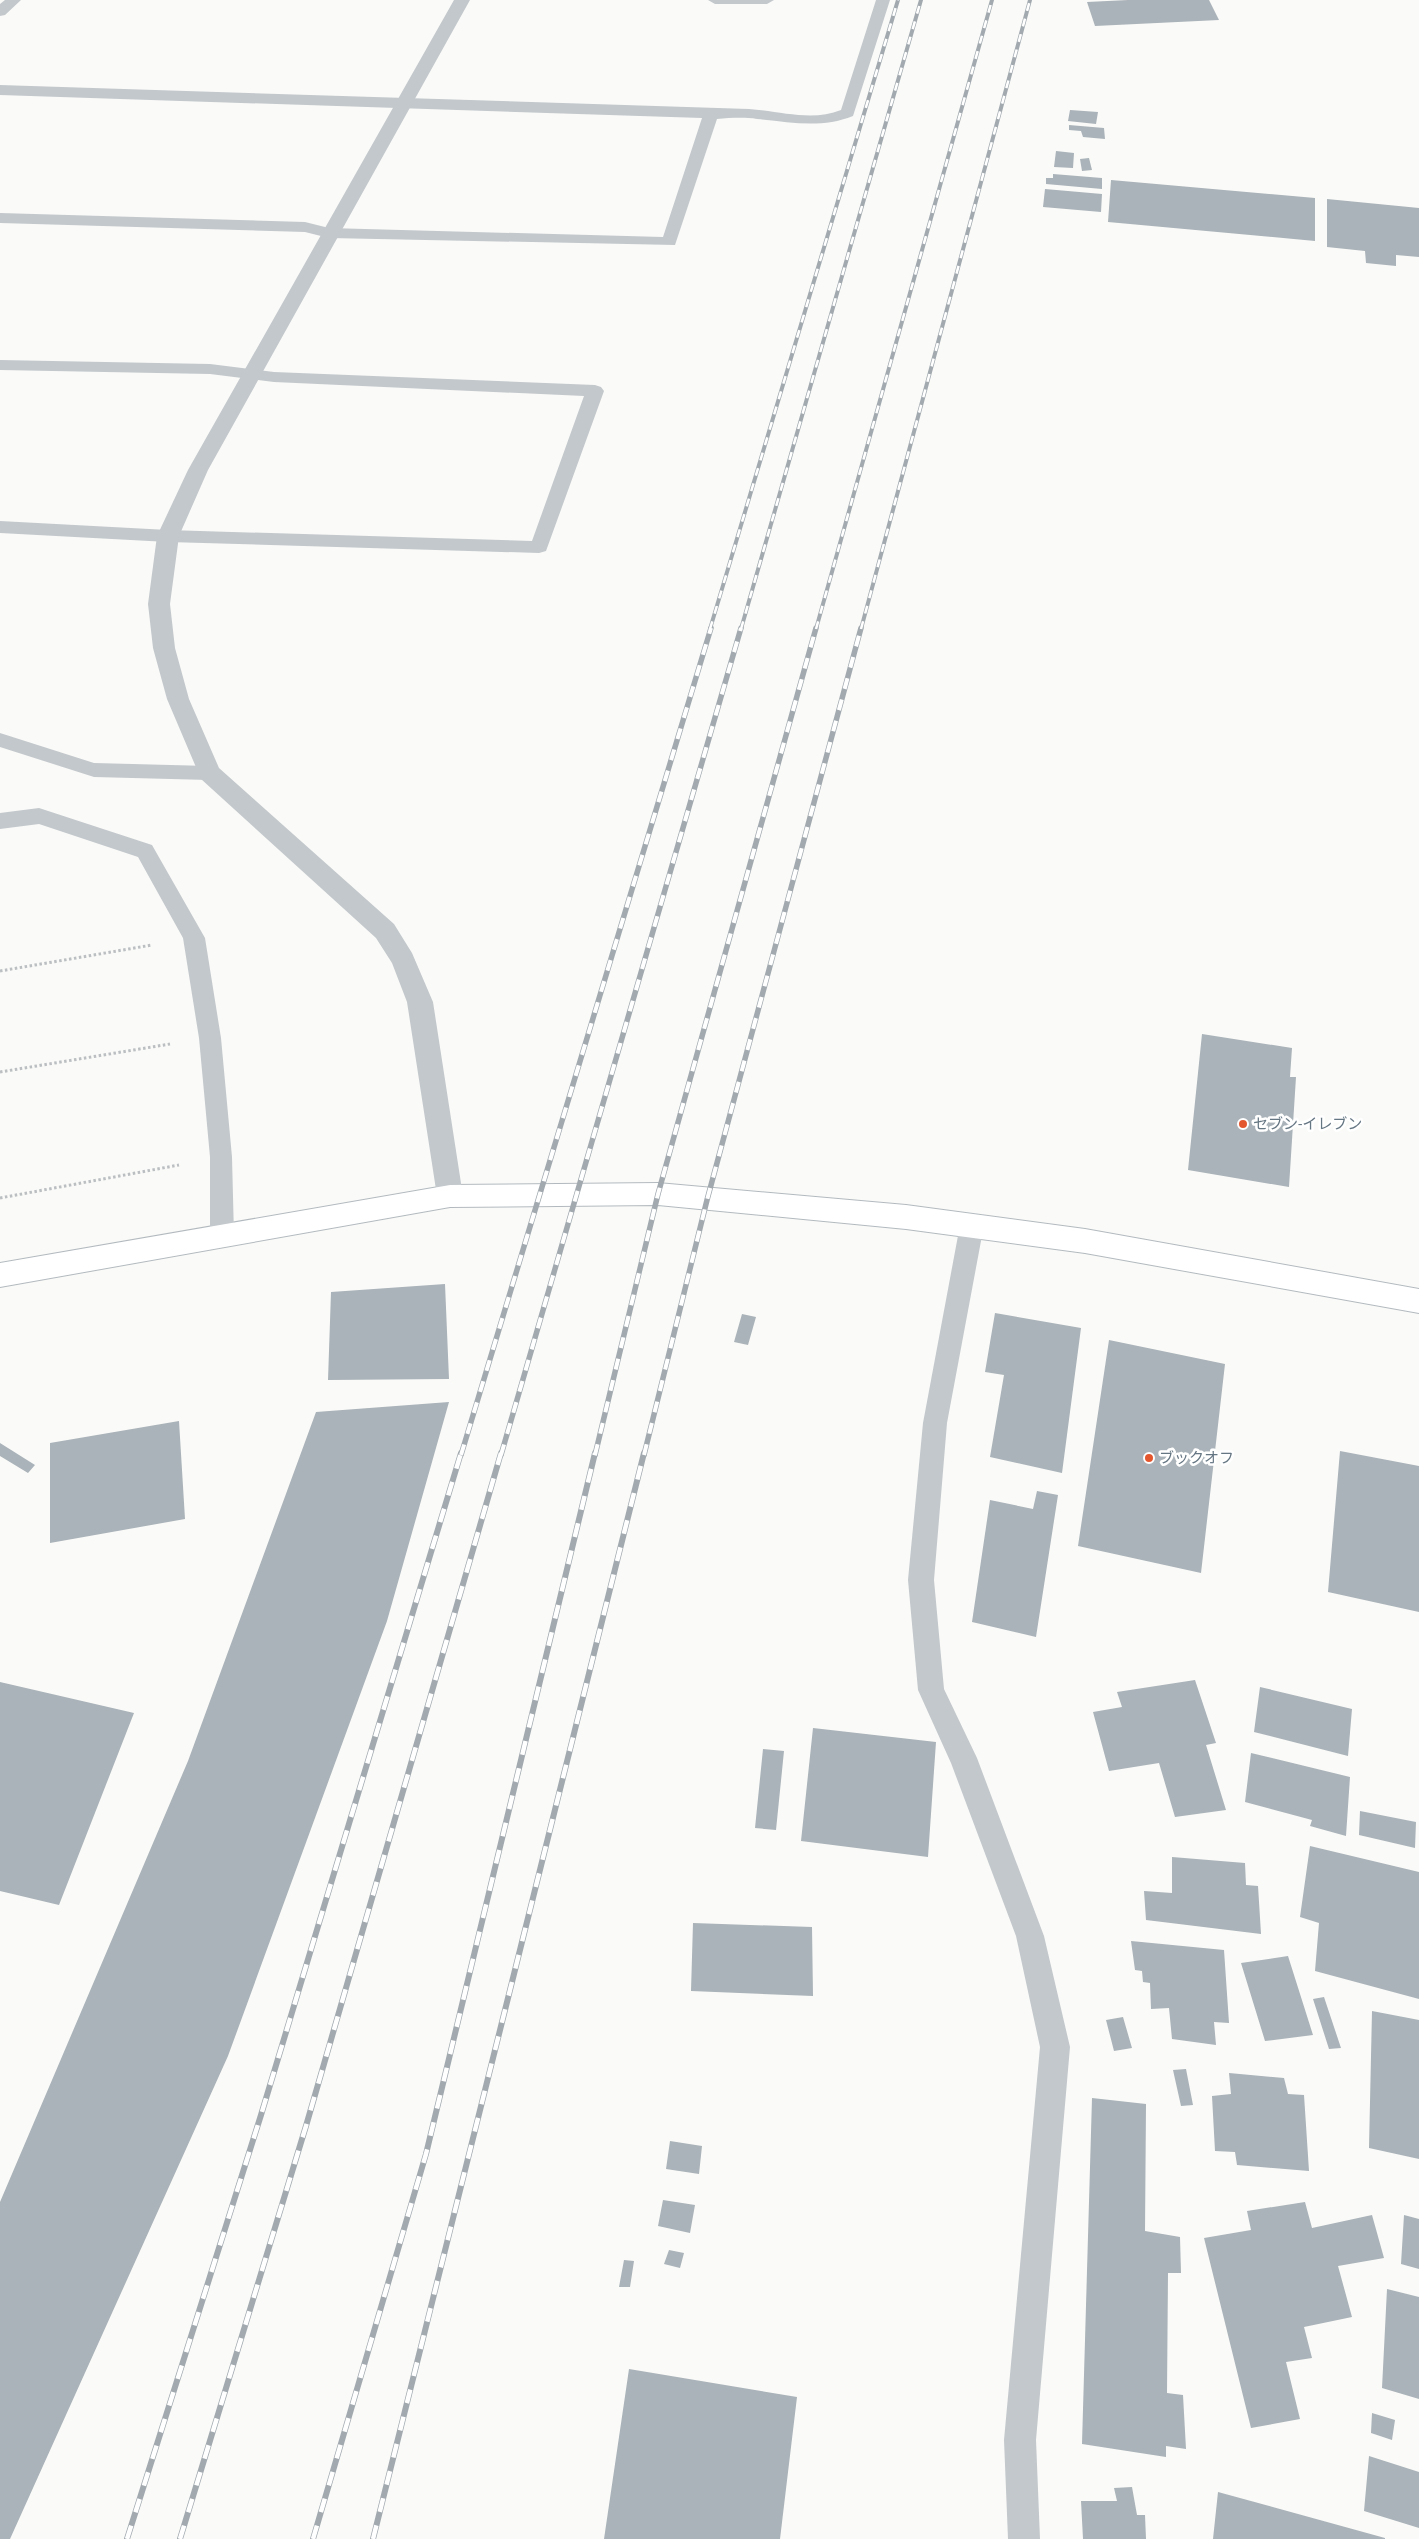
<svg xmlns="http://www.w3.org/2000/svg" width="1419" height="2539" viewBox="0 0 1419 2539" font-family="Ubuntu,'Noto Sans JP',sans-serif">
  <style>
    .building { fill: #aab3b9 }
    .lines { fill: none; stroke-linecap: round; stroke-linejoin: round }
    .secondary-casing { stroke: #b3babf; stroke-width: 2 }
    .path { stroke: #bbbfc2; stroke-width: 3; stroke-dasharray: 2.5 2.5; stroke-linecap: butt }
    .lane { fill: #c3c8cc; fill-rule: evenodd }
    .street { fill: #c3c8cc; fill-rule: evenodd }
    .secondary { fill: #fff; fill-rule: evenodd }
    .rail-far2-casing { stroke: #a2aab0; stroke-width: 4 }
    .rail-far1-casing { stroke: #a2aab0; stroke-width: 5.5 }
    .rail-casing { stroke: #a2aab0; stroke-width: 6 }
    .rail-far2 { stroke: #fff; stroke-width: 2.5; stroke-dasharray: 8; stroke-linecap: butt }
    .rail-far1 { stroke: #fff; stroke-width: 4; stroke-dasharray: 11; stroke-linecap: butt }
    .rail { stroke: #fff; stroke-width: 4.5; stroke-dasharray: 14; stroke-linecap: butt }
    .poi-dot { fill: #e4572e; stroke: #fff; stroke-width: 2 }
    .labels { text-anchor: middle; stroke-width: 5; stroke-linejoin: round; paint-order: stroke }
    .poi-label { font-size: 15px; fill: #657683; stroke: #fff; text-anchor: start }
  </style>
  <rect width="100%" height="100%" fill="#fafaf8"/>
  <path class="building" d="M 1128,0 L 1209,0 L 1219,20 L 1095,26 L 1087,2 Z
    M 1070,110 L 1098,112 L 1096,124 L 1068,121 Z
    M 1069,125 L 1104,128 L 1105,139 L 1083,137 L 1081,131 L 1069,130 Z
    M 1056,151 L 1074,153 L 1073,168 L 1054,167 Z
    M 1089,158 L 1092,170 L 1082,171 L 1080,159 Z
    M 1053,174 L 1102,178 L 1102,189 L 1046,184 L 1046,178 L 1053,178 Z
    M 1111,180 L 1315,198 L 1315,241 L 1108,222 Z
    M 1045,189 L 1102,194 L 1101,212 L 1043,207 Z
    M 1327,199 L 1419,208 L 1419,257 L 1396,255 L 1396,266 L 1366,263 L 1365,251 L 1327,247 Z
    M 1202,1034 L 1292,1048 L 1290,1077 L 1296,1077 L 1289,1187 L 1188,1170 Z
    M 445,1284 L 449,1379 L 328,1380 L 331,1292 Z
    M 995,1313 L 1081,1328 L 1062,1473 L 990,1457 L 1004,1375 L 985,1372 Z
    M 742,1314 L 756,1317 L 748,1345 L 734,1342 Z
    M 1109,1340 L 1225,1364 L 1201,1573 L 1078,1546 Z
    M 449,1402 L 387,1621 L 228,2056 L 10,2539 L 0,2539 L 0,2202 L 188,1761 L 316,1412 Z
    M 179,1421 L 185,1519 L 50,1543 L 50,1443 Z
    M 0,1443 L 35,1465 L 28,1473 L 0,1456 Z
    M 1340,1451 L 1419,1466 L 1419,1612 L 1328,1592 Z
    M 1037,1491 L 1058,1495 L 1036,1637 L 972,1622 L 990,1500 L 1033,1509 Z
    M 1195,1680 L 1216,1743 L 1206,1745 L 1226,1810 L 1175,1817 L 1159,1763 L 1109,1771 L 1093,1712 L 1122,1707 L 1117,1692 Z
    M 0,1682 L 134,1713 L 59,1905 L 0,1891 Z
    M 1260,1687 L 1352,1709 L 1348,1756 L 1254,1732 Z
    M 813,1728 L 936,1742 L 928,1857 L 801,1841 Z
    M 763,1749 L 784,1751 L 776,1830 L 755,1828 Z
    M 1251,1753 L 1350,1777 L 1346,1836 L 1310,1826 L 1312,1820 L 1245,1802 Z
    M 1360,1811 L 1416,1822 L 1415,1848 L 1359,1835 Z
    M 1310,1846 L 1419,1872 L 1419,1999 L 1315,1971 L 1319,1923 L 1300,1917 Z
    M 1172,1857 L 1245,1863 L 1246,1885 L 1258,1886 L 1261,1934 L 1146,1920 L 1144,1891 L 1172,1893 Z
    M 693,1923 L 812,1927 L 813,1996 L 691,1991 Z
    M 1131,1941 L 1224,1950 L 1229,2023 L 1214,2022 L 1216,2045 L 1172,2039 L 1169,2008 L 1151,2009 L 1150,1983 L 1143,1982 L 1142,1971 L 1135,1970 Z
    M 1288,1956 L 1313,2035 L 1265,2041 L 1241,1963 Z
    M 1324,1997 L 1341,2048 L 1329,2049 L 1313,1999 Z
    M 1372,2011 L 1419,2020 L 1419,2159 L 1369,2148 Z
    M 1123,2017 L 1132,2048 L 1114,2051 L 1106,2020 Z
    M 1186,2069 L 1193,2105 L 1181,2106 L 1173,2070 Z
    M 1229,2073 L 1284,2078 L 1288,2094 L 1304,2095 L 1309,2171 L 1237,2165 L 1235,2152 L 1215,2151 L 1212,2096 L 1231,2094 Z
    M 1092,2098 L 1146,2104 L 1145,2231 L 1180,2237 L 1181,2273 L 1168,2273 L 1167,2393 L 1183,2395 L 1186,2449 L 1166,2446 L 1166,2457 L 1082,2444 Z
    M 670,2141 L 702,2146 L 699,2174 L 666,2169 Z
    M 663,2200 L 695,2205 L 690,2233 L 658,2226 Z
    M 1305,2202 L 1312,2228 L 1372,2215 L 1384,2258 L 1338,2266 L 1352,2317 L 1304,2327 L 1312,2358 L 1286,2362 L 1300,2419 L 1251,2428 L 1204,2238 L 1251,2230 L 1247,2211 Z
    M 1404,2215 L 1419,2219 L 1419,2269 L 1401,2264 Z
    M 669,2250 L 684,2253 L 680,2268 L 664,2264 Z
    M 624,2260 L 634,2261 L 630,2287 L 619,2287 Z
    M 1387,2289 L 1419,2297 L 1419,2399 L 1382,2388 Z
    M 629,2369 L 797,2397 L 780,2539 L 604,2539 Z
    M 1372,2413 L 1395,2420 L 1392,2440 L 1371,2433 Z
    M 1369,2456 L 1419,2472 L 1419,2528 L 1364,2511 Z
    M 1132,2487 L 1137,2515 L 1145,2515 L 1146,2539 L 1083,2539 L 1081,2501 L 1117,2501 L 1114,2488 Z
    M 1218,2492 L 1385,2538 L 1385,2539 L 1213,2539 Z"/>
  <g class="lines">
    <defs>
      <path id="secondary" d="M 658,1183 L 906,1205 L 1085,1229 L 1419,1289 L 1419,1313 L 1085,1253 L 906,1229 L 658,1205 L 450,1207 L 0,1287 L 0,1263 L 450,1185 Z"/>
    </defs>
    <use href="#secondary" class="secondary-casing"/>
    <path class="path" d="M 0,971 L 152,945
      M 0,1072 L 170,1044
      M 0,1198 L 179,1165"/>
    <path class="lane" d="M 5,0 L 21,0 L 5,15 L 0,16 L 0,4 Z
      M 708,0 L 774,0 L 767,4 L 715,4 Z
      M 876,0 L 890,0 L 853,116 C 821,129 790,122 757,119 C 744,117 730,118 717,119 L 675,245 L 329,238 L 305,232 L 0,223 L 0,213 L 305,222 L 329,228 L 663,237 L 702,118 L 0,95 L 0,85 L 749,109 C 780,111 812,122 841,110 Z
      M 0,360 L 210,364 L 274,372 L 595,385 L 601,387 L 604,391 L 546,551 L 539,553 L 168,542 L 0,533 L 0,521 L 168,530 L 532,541 L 584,396 L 274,382 L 210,374 L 0,370 Z
      M 0,733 L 94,763 L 209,766 L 216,768 L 219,773 L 216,778 L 209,780 L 94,777 L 0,747 Z
      M 39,808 L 152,845 L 205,938 L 221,1038 L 232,1157 L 234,1236 L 230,1243 L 222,1246 L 214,1243 L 210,1236 L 210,1157 L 199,1038 L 183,938 L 138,857 L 39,824 L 0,829 L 0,813 Z
      M 972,1215 L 980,1218 L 984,1225 L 947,1423 L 934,1580 L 944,1689 L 977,1758 L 1044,1936 L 1070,2047 L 1036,2440 L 1040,2539 L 1008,2539 L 1004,2440 L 1040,2047 L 1016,1936 L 951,1763 L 918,1690 L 908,1580 L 923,1423 L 960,1225 L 964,1218 Z"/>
    <path class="street" d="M 454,0 L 470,0 L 208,470 L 179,536 L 170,604 L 175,648 L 189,699 L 219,768 L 394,924 L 412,953 L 433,1002 L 463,1196 L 460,1204 L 450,1207 L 440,1204 L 437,1196 L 407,1002 L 392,963 L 376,938 L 201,779 L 167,699 L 153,648 L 148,604 L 157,536 L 188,470 Z"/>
    <use href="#secondary" class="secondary"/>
    <defs>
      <path id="rail-far2" d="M 710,629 L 898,0
        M 741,629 L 921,0
        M 816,629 L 992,0
        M 861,629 L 1030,0"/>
      <path id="rail-far1" d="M 461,1455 L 711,628
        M 501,1455 L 741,628
        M 595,1455 L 658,1194 L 816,628
        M 644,1455 L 707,1200 L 861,628"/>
      <path id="rail" d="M 127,2539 L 261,2115 L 461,1453
        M 180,2539 L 306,2126 L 501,1453
        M 313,2539 L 426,2154 L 595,1453
        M 373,2539 L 644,1453"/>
    </defs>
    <use href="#rail-far2" class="rail-far2-casing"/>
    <use href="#rail-far1" class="rail-far1-casing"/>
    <use href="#rail" class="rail-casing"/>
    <use href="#rail-far2" class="rail-far2"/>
    <use href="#rail-far1" class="rail-far1"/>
    <use href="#rail" class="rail"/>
  </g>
  <g class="poi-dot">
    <circle cx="1243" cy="1124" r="5"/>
    <circle cx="1149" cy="1458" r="5"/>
  </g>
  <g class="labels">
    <g class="poi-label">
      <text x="1253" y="1129">セブン-イレブン</text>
      <text x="1159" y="1463">ブックオフ</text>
    </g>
  </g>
</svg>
